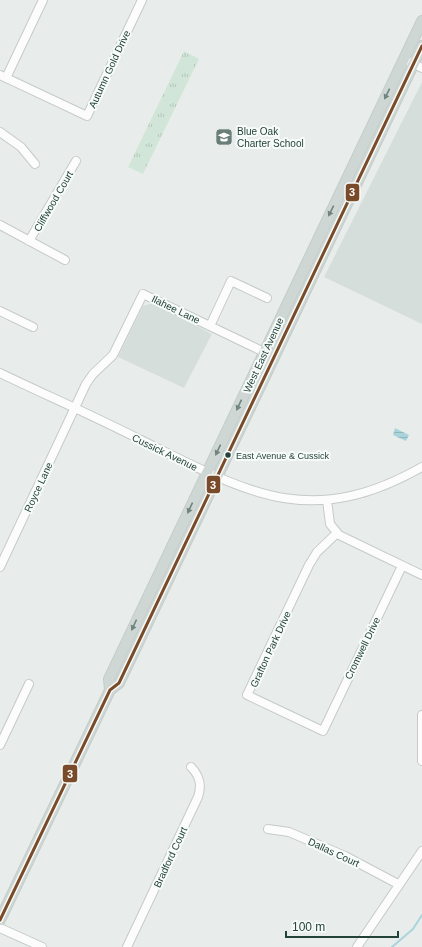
<svg xmlns="http://www.w3.org/2000/svg" width="422" height="947" viewBox="0 0 422 947" font-family="Helvetica,sans-serif">
  <style>
    .built { fill: #d6dedb }
    .grass { fill: url(#grass-tufts) }
    .water { fill: url(#water-rules) }
    .lines { fill: none; stroke-linecap: round; stroke-linejoin: round }
    .stream { stroke: #a9d4db; stroke-width: 2 }
    .minor-casing { stroke: #c5cac8; stroke-width: 10 }
    .major-casing { stroke: #c3ccc9; stroke-width: 12 }
    .minor { stroke: #fcfcfc; stroke-width: 8 }
    .major { stroke: #cfd7d5; stroke-width: 10 }
    .bus-1-casing { stroke: #f7fbf9; stroke-width: 6 }
    .bus-1 { stroke: #7a4b2a; stroke-width: 3 }
    .oneway { fill: #718580 }
    .bus-dot { fill: #24423a; stroke: #f7fbf9; stroke-width: 1.5 }
    .labels { text-anchor: middle; stroke-width: 4; stroke-linejoin: round; paint-order: stroke }
    .bus-label { font-size: 9px; fill: #24423a; stroke: #f7fbf9; text-anchor: start }
    .street-label { font-size: 10px; fill: #24423a; stroke: #f7fbf9 }
    .poi-label { font-size: 10px; fill: #24423a; stroke: #f7fbf9; text-anchor: start }
    .line-badge { stroke: #f7fbf9; stroke-width: 1.5 }
    .badge-label { font-size: 11px; text-anchor: middle; font-weight: bold; fill: #fff }
  </style>
  <defs>
    <pattern id="grass-tufts" width="24" height="20" patternUnits="userSpaceOnUse"><rect width="24" height="20" fill="#d1e6d8"/><path d="M3 7l-1-3M5 7V3M7 7l1-3M15 17l-1-3M17 17v-4M19 17l1-3" fill="none" stroke="#b3c6ba"/></pattern>
    <pattern id="water-rules" width="6" height="5" patternUnits="userSpaceOnUse"><rect width="6" height="5" fill="#a9d4db"/><path d="M0 2.5h6" fill="none" stroke="#91b7bd"/></pattern>
  </defs>
  <rect width="100%" height="100%" fill="#e8edeb"/>
  <path class="built" d="M 422,82 L 422,324 L 324,277 Z
    M 153,303 L 212,334 L 184,388 L 118,357 L 143,306 Z"/>
  <path class="grass" d="M 184,51 L 199,59 L 143,174 L 128,167 Z"/>
  <path class="water" d="M 395,428 L 409,435 L 406,441 L 393,435 Z"/>
  <g class="lines">
    <path class="stream" d="M 392,947 L 413,929 L 422,915"/>
    <defs>
      <path id="minor" d="M 408,61 L 422,68
        M 0,75 L 87,116 L 142,0
        M 6,78 L 43,0
        M 0,132 L 21,147 L 35,164
        M 0,225 L 65,260
        M 29,241 L 76,161
        M 0,311 L 33,327
        M 210,326 L 231,281 L 267,298
        M 0,373 C 48,396 96,417 143,441 C 247,492 309,531 422,467
        M 327,500 L 330,524 L 339,535 L 422,575
        M 337,533 L 317,552 L 309,565 L 247,695 L 323,731 L 402,566
        M 0,567 L 86,384 L 93,374 L 113,355 L 143,294 L 264,352
        M 422,715 L 422,761
        M 0,745 L 29,684
        M 268,829 L 289,832 L 345,856 L 398,884
        M 0,928 L 42,947
        M 127,947 L 198,797 C 202,785 200,776 191,767
        M 357,947 L 422,851"/>
      <path id="major" d="M 110,690 L 109,679 L 422,21
        M 0,920 L 110,690 L 119,683 L 422,46"/>
    </defs>
    <use href="#minor" class="minor-casing"/>
    <use href="#major" class="major-casing"/>
    <use href="#minor" class="minor"/>
    <use href="#major" class="major"/>
    <defs>
      <path id="bus-1" d="M 0,920 L 110,690 L 119,683 L 422,46"/>
    </defs>
    <use href="#bus-1" class="bus-1-casing"/>
    <use href="#bus-1" class="bus-1"/>
  </g>
  <defs><path id="oneway-solid" d="M-6-.8H1V-3.2L6.5 0L1 3.2V.8H-6Z"/></defs>
  <g class="oneway">
    <use href="#oneway-solid" transform="translate(387 94) rotate(116)"/>
    <use href="#oneway-solid" transform="translate(331 211) rotate(116)"/>
    <use href="#oneway-solid" transform="translate(239 405) rotate(115)"/>
    <use href="#oneway-solid" transform="translate(218 450) rotate(115)"/>
    <use href="#oneway-solid" transform="translate(190 508) rotate(115)"/>
    <use href="#oneway-solid" transform="translate(134 625) rotate(115)"/>
  </g>
  <defs>
    <symbol id="school-square" viewBox="-11 -11 22 22"><rect x="-9" y="-9" width="18" height="18" rx="4" fill="#697e78" stroke="#f7fbf9"/><path d="M0-5L7-2L0 1L-7-2ZM-4 1L0 2.5L4 1V4Q0 6-4 4Z" fill="#fff"/></symbol>
  </defs>
  <g fill-rule="evenodd">
    <use href="#school-square" x="214" y="127" width="20" height="20"/>
  </g>
  <circle class="bus-dot" cx="228" cy="455" r="3.5"/>
  <g class="labels">
    <g class="bus-label">
      <text x="236" y="459">East Avenue &amp; Cussick</text>
    </g>
    <g class="street-label">
      <text transform="translate(109 69) rotate(-65)" y="4">Autumn Gold Drive</text>
      <text transform="translate(53 201) rotate(-60)" y="4">Cliffwood Court</text>
      <text transform="translate(176 309) rotate(26)" y="4">Ilahee Lane</text>
      <text transform="translate(263 355) rotate(-65)" y="4">West East Avenue</text>
      <text transform="translate(165 452) rotate(26)" y="4">Cussick Avenue</text>
      <text transform="translate(38 487) rotate(-65)" y="4">Royce Lane</text>
      <text transform="translate(362 648) rotate(-64)" y="4">Cromwell Drive</text>
      <text transform="translate(270 649) rotate(-65)" y="4">Grafton Park Drive</text>
      <text transform="translate(334 852) rotate(25)" y="4">Dallas Court</text>
      <text transform="translate(170 857) rotate(-65)" y="4">Bradford Court</text>
    </g>
    <g class="poi-label">
      <text x="237" y="135">Blue Oak<tspan x="237" dy="12">Charter School</tspan></text>
    </g>
  </g>
  <g class="line-badge">
    <rect x="345" y="183" width="15" height="19" rx="4" fill="#7a4b2a"/>
    <rect x="206" y="475" width="15" height="19" rx="4" fill="#7a4b2a"/>
    <rect x="62" y="764" width="16" height="19" rx="4" fill="#7a4b2a"/>
  </g>
  <g class="badge-label">
    <text x="352" y="196">3</text>
    <text x="213" y="489">3</text>
    <text x="70" y="778">3</text>
  </g>
  <path d="M286 931v6h112v-6" fill="none" stroke="#24423a" stroke-width="2"/>
  <text x="292" y="931" font-size="12" fill="#24423a" stroke="#f7fbf9" stroke-width="3" paint-order="stroke">100 m</text>
</svg>
